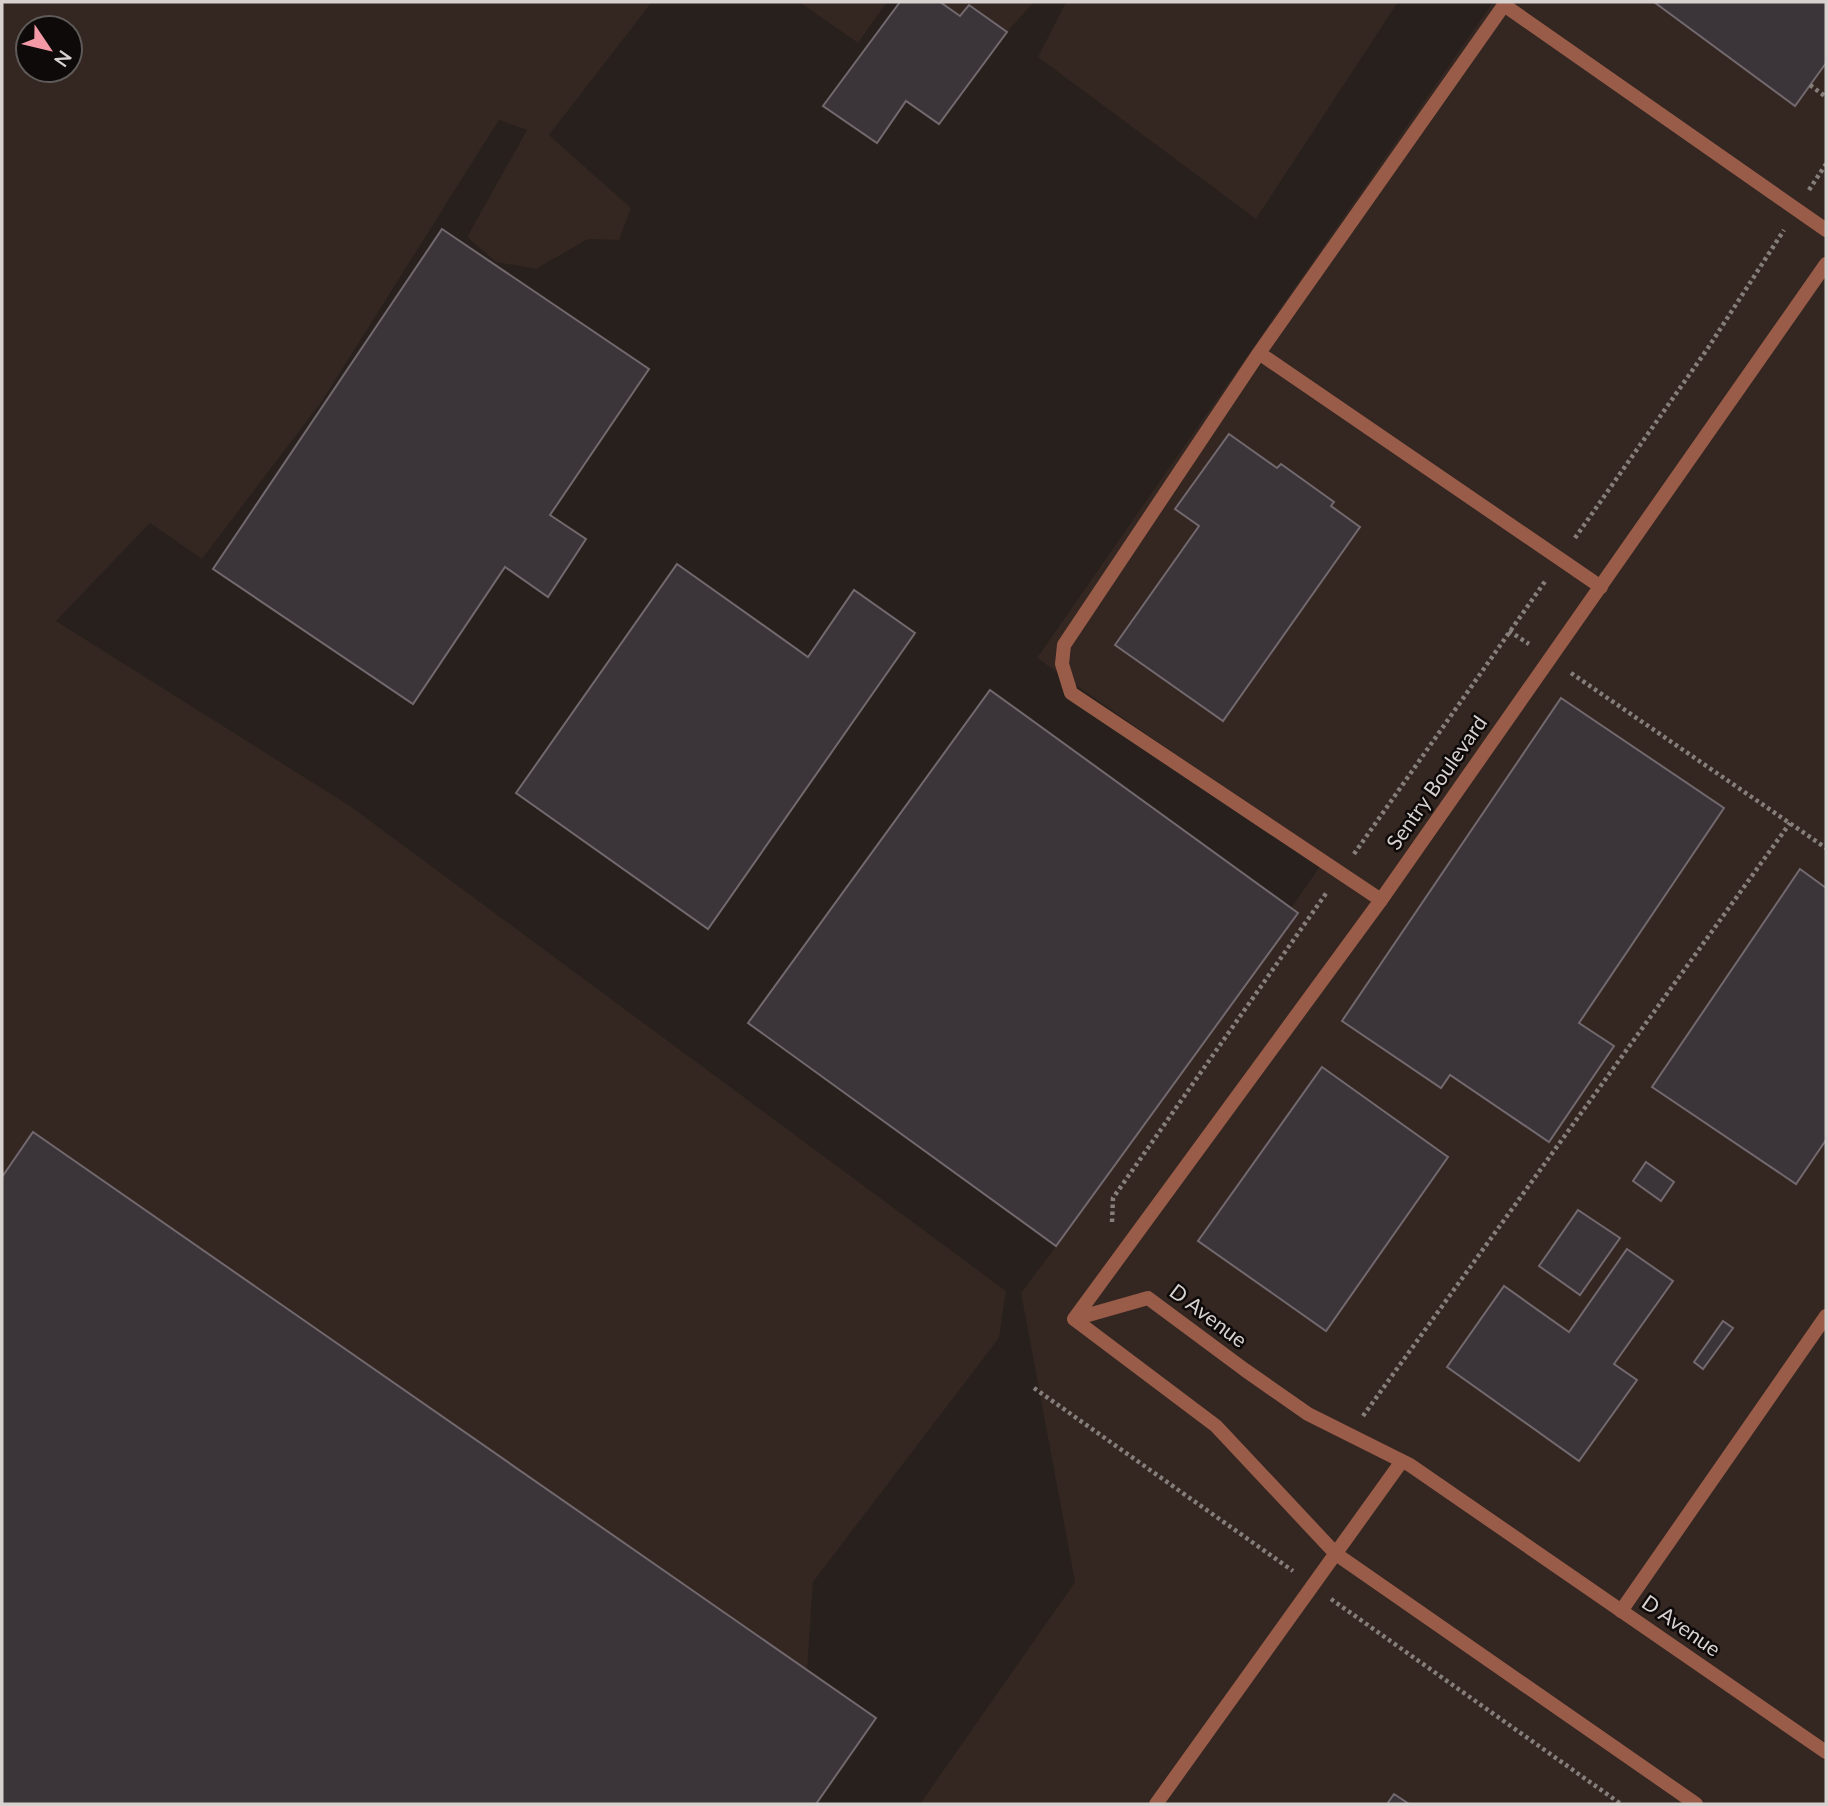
<svg xmlns="http://www.w3.org/2000/svg" width="1828" height="1806" viewBox="0 0 1828 1806" font-family="Lato,sans-serif">
  <style>
    .built { fill: #342621; fill-rule: evenodd }
    .building { fill: #3b3438; stroke: #72696e; stroke-width: 2 }
    .lines { fill: none; stroke-linecap: round; stroke-linejoin: round }
    .path { stroke: #857e7b; stroke-width: 4.5; stroke-dasharray: 3.5 3.5; stroke-linecap: butt }
    .lane { stroke: #985c49; stroke-width: 14 }
    .street { stroke: #985c49; stroke-width: 14 }
    .labels { text-anchor: middle; stroke-width: 5; stroke-linejoin: round; paint-order: stroke }
    .street-label { font-size: 21px; fill: #d7d1cf; stroke: #0e0a09 }
  </style>
  <rect width="100%" height="100%" fill="#27201c"/>
  <path class="built" d="M 2,2 L 652,2 L 549,135 L 631,208 L 619,240 L 588,239 L 536,269 L 496,262 L 467,237 L 527,130 L 499,120 L 322,401 L 202,559 L 150,523 L 56,621 L 350,806 L 1006,1291 L 999,1338 L 813,1582 L 802,1744 L 30,1182 L 2,1174 ZM 28,28 L 70,28 L 70,70 L 28,70 Z
    M 799,2 L 887,2 L 858,43 Z
    M 939,2 L 1034,2 L 1007,32 L 970,5 L 960,16 Z
    M 1066,2 L 1398,2 L 1256,219 L 1038,57 Z
    M 1493,2 L 1826,2 L 1826,1804 L 920,1804 L 1075,1582 L 1021,1293 L 1056,1246 L 1325,859 L 1037,658 Z"/>
  <path class="building" d="M 900,2 L 940,2 L 960,16 L 969,5 L 1007,32 L 939,124 L 906,101 L 877,143 L 823,106 Z
    M 1654,2 L 1826,2 L 1826,63 L 1795,106 Z
    M 442,229 L 649,369 L 550,515 L 586,539 L 548,597 L 505,567 L 413,704 L 213,569 Z
    M 1229,434 L 1277,468 L 1281,464 L 1334,502 L 1331,506 L 1360,527 L 1223,721 L 1115,645 L 1199,526 L 1175,509 Z
    M 677,564 L 808,657 L 854,590 L 915,633 L 708,929 L 516,793 Z
    M 990,690 L 1298,913 L 1056,1246 L 748,1023 Z
    M 1561,698 L 1724,808 L 1579,1023 L 1614,1046 L 1549,1142 L 1450,1075 L 1441,1088 L 1342,1021 Z
    M 1800,869 L 1826,888 L 1826,1140 L 1796,1184 L 1652,1087 Z
    M 1322,1067 L 1448,1157 L 1326,1331 L 1198,1241 Z
    M 33,1132 L 876,1718 L 816,1804 L 2,1804 L 2,1177 Z
    M 1646,1162 L 1674,1182 L 1661,1201 L 1633,1181 Z
    M 1578,1210 L 1620,1238 L 1580,1295 L 1539,1266 Z
    M 1627,1249 L 1673,1281 L 1614,1364 L 1637,1380 L 1579,1461 L 1447,1367 L 1504,1286 L 1569,1332 Z
    M 1723,1321 L 1733,1328 L 1703,1369 L 1694,1362 Z
    M 1394,1794 L 1409,1804 L 1387,1804 Z"/>
  <g class="lines">
    <path class="path" d="M 1810,85 L 1826,97
      M 1809,190 L 1826,164
      M 1575,538 L 1708,348 L 1784,230
      M 1509,631 L 1529,644
      M 1571,673 L 1826,848
      M 1354,854 L 1546,580
      M 1112,1222 L 1113,1198 L 1327,892
      M 1034,1388 L 1293,1571
      M 1363,1416 L 1790,823
      M 1331,1599 L 1621,1804"/>
    <path class="lane" d="M 1259,353 L 1504,5 L 1826,230
      M 1381,900 L 1071,693 L 1062,664 L 1064,645 L 1259,353 L 1601,587
      M 1621,1611 L 1826,1316"/>
    <path class="street" d="M 1074,1319 L 1381,900 L 1826,264
      M 1074,1319 L 1148,1298 L 1245,1370 L 1308,1414 L 1410,1465 L 1826,1752
      M 1074,1319 L 1216,1426 L 1336,1554 L 1696,1804
      M 1156,1804 L 1402,1461"/>
  </g>
  <g class="labels">
    <g class="street-label">
      <text transform="translate(1437 783) rotate(-55)" y="7">Sentry Boulevard</text>
      <text transform="translate(1208 1316) rotate(37)" y="7">D Avenue</text>
      <text transform="translate(1681 1626) rotate(35)" y="7">D Avenue</text>
    </g>
  </g>
  <rect width="1828" height="1806" fill="none" stroke="#d7d1cf" stroke-width="7"/>
  <g transform="translate(49 49) rotate(125)"><circle r="33" fill="#0e0a09" stroke="#5e5a58" stroke-width="2"/>
  <path d="M0-5L12 26L0 18L-12 26Z" fill="#f49aa6"/>
  <text y="-10" font-size="19" font-weight="bold" text-anchor="middle" fill="#d7d1cf">N</text>
  </g>
</svg>
